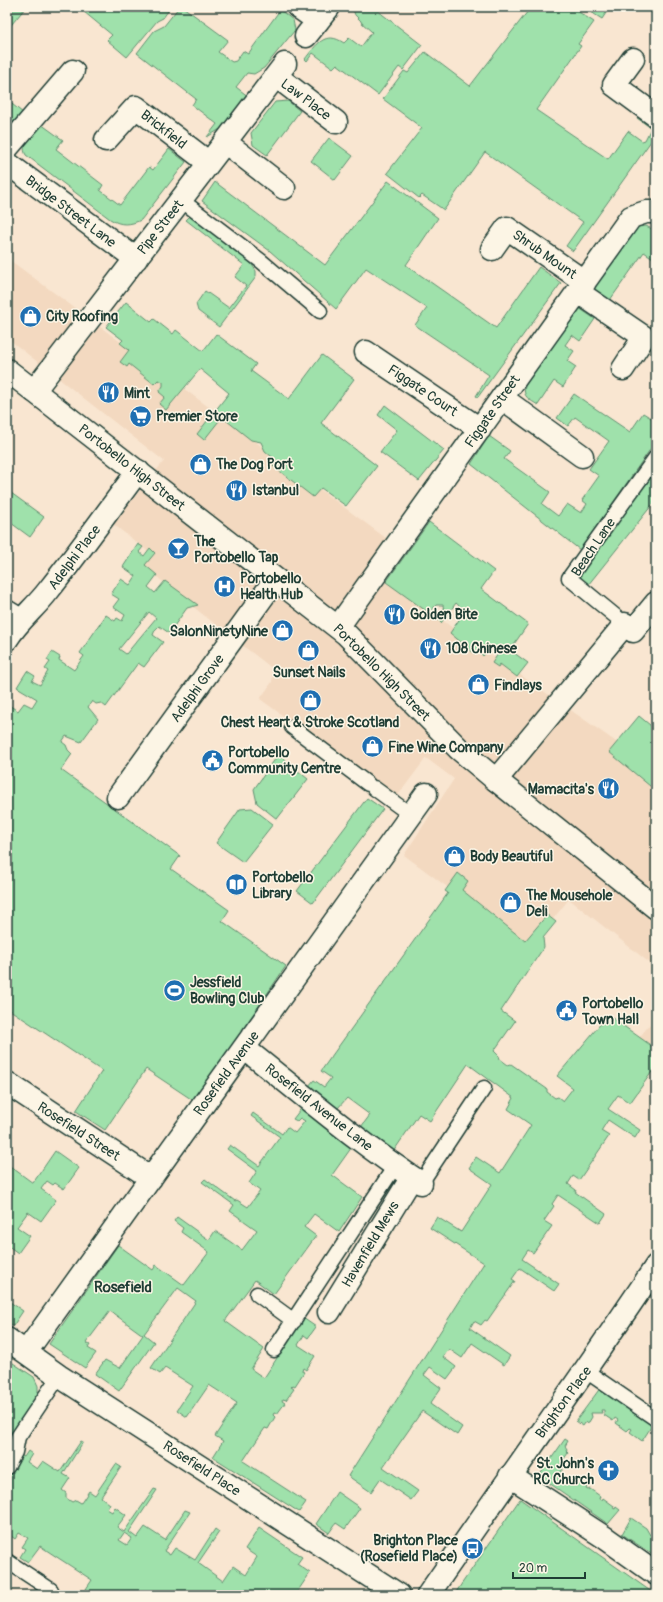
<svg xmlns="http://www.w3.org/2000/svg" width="663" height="1602" viewBox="0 0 663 1602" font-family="Pangolin,sans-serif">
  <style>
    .built { fill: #f3d9c0 }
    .green { fill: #9fe1ab; stroke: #5f8f70; fill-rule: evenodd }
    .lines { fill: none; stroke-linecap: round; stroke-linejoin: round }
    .service-casing { stroke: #1f3d34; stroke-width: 17 }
    .minor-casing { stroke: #1f3d34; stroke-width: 25 }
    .tertiary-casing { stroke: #1f3d34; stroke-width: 25 }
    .secondary-casing { stroke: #1f3d34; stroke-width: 25 }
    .service { stroke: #fcf5e5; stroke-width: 14 }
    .minor { stroke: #fcf5e5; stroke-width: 22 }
    .tertiary { stroke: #fcf5e5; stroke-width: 22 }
    .secondary { stroke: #fcf5e5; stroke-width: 22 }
    .labels { text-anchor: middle; stroke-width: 3; stroke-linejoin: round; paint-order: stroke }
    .street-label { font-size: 14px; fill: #1f3d34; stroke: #fcf5e5 }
    .poi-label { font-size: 14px; font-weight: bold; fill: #1f3d34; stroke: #fcf5e5; text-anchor: start }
    .neighbourhood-label { font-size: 15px; font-weight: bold; fill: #1f3d34; stroke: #fcf5e5 }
  </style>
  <rect width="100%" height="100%" fill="#f9e6d1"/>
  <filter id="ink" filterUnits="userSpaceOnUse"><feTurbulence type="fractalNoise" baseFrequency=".025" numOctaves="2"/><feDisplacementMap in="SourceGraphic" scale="8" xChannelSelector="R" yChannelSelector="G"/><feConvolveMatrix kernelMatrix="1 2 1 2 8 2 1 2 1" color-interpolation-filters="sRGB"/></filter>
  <g filter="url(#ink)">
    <path class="built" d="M 7,258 L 402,550 L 383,579 L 622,746 L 656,782 L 656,968 L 569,899 L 530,948 L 404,855 L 454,779 L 426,758 L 396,798 L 260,699 L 272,682 L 273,669 L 178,595 L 140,562 L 150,553 L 113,524 L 164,461 L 7,338 Z
      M 656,1017 L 656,1053 L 637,1040 Z"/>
    <path class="green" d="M 7,7 L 26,7 L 7,30 Z
      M 78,7 L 171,7 L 163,18 L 157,21 L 127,57 L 107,40 L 112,35 Z
      M 179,7 L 183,7 L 228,40 L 218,52 L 232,62 L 236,61 L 243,51 L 248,54 L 280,10 L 293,20 L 295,30 L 264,68 L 254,74 L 247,73 L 236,87 L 249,97 L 227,125 L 207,137 L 217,124 L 192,105 L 196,99 L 137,53 L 154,31 L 164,26 Z
      M 352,7 L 381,7 L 378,11 L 422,45 L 403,70 L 399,67 L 378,95 L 337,64 L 333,68 L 313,53 L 307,61 L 305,59 C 316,45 325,30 344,43 L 349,38 L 361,47 L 372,32 L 361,22 L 361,21 L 355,15 Z
      M 523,7 L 571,7 L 594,22 L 578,44 L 581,46 L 536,110 L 608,159 L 628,131 L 642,141 L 645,140 L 651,128 L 637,118 L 639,116 L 656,128 L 656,134 L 573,251 L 566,246 L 583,222 L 485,152 L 444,210 L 422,195 L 419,198 L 387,173 L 422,128 L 383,99 L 404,71 L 408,73 L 425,52 L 470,86 L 528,11 Z
      M 583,7 L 610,7 L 602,19 Z
      M 7,100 L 23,113 L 7,132 Z
      M 288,101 L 300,111 L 267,155 L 253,145 L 251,133 L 275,102 Z
      M 41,124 L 63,140 L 56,149 L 103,185 L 100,190 L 120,205 L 149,167 L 153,170 L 169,149 L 186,162 L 141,220 C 130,225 121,226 110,219 L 26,155 C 19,144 34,132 41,124 Z
      M 329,138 L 353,156 L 335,180 L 311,161 Z
      M 388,181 L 438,218 L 406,265 L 496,328 L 539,267 L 561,283 L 478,397 L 476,396 L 489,375 L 415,325 L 427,308 L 366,268 L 336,309 L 270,251 L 202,201 L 215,182 L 325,265 Z
      M 190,216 L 251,263 L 256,271 L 256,277 L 219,327 L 198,311 L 196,304 L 205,291 L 229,308 L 246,286 L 235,277 L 244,265 L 186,220 Z
      M 646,226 L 656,231 L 656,260 L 644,252 L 610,300 L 592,288 L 633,230 L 638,227 Z
      M 126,302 L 151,322 L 154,319 L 173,334 L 176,330 L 203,351 L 216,334 L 256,364 L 251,371 L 289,399 L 322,355 L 354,379 L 321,423 L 377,466 L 346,506 L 321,488 L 313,497 L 273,466 L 277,461 L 265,451 L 261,442 L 251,440 L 222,417 L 204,440 L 197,434 L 229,393 L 200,369 L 166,410 L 159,404 L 165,397 L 159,392 L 163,386 L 163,382 L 158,380 L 154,384 L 129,364 L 127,367 L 120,362 L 129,350 L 120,343 L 123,340 L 106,327 Z
      M 579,308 L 595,319 L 580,341 L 572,335 L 565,345 L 574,351 L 567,361 L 576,367 L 563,387 L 554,381 L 538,405 C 530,400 522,397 525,386 Z
      M 574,394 L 630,432 L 643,413 L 656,421 L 656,441 L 580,550 L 471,464 L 489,436 L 510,451 L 504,459 L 550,492 L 542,504 L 558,516 L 567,504 L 581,513 L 587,504 L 582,500 L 599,476 L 589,469 L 609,441 L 575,417 L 568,426 L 557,418 Z
      M 385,405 L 444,450 L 419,481 L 380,452 L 397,430 L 378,415 Z
      M 656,466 L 656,500 L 588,585 L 582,580 L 580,573 Z
      M 7,490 L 44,517 L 30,537 L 7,520 Z
      M 429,522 L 494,571 L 481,589 L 528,624 L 510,650 L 528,663 L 517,677 L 500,664 L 498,667 L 492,663 L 498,654 L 495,648 L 490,648 L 483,656 L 478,651 L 475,654 L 450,633 L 465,611 L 456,603 L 441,623 L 438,620 L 444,612 L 443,605 L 436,605 L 429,613 L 386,582 Z
      M 138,544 L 143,547 L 139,552 L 144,556 L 150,548 L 155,553 L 145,565 L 157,575 L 148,587 L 155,593 L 165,581 L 198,605 L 187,608 L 169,633 L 159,626 L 155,630 L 153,635 L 163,642 L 144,667 L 138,663 L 106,707 L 101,703 L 96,704 L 92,701 L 88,707 L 98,719 L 81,742 L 66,736 L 62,742 L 66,745 L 68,750 L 72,754 L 61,770 L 180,856 L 171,869 L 229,910 L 222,921 L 286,966 L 194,1101 L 146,1069 L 105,1130 L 76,1111 L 102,1071 L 7,1008 L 7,715 L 9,711 L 7,710 L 7,704 L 18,711 L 24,703 L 32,707 L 37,699 L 17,687 L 27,671 L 35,676 L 32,681 L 40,685 L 48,671 L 45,669 L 50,662 L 47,660 L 52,652 L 60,657 L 59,660 L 74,670 L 84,656 L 80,653 L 106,615 L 115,621 L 117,618 L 122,621 L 125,615 L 113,607 L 119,599 L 111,594 L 121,579 L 130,585 L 136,576 L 123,567 ZM 149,612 L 156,618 L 126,654 L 119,649 Z
      M 639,716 L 656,730 L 656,791 L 609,752 Z
      M 278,755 L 308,779 L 277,819 L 257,803 L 254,789 Z
      M 367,798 L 383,809 L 313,903 L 297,891 Z
      M 252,808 L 273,824 L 243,862 L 216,843 L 240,809 Z
      M 458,873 L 468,881 L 462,890 L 525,941 L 547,915 L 556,922 L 543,938 L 544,947 L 501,1011 L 515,1021 L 494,1051 L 499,1056 L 500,1059 L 508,1065 L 511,1064 L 547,1089 L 547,1092 L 555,1098 L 558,1097 L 563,1101 L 573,1088 L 557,1076 L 608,1015 L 656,1049 L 656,1066 L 630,1103 L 618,1095 L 608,1109 L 640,1130 L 635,1138 L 608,1120 L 601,1131 L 609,1136 L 579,1180 L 573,1176 L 568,1184 L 576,1190 L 575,1192 L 606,1214 L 600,1223 L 558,1195 L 552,1204 L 554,1206 L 544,1221 L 552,1226 L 533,1253 L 528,1250 L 522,1259 L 559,1284 L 554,1291 L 520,1268 L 512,1279 L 515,1281 L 487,1321 L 485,1320 L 481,1325 L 474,1321 L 470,1328 L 510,1356 L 504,1365 L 472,1343 L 462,1358 L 449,1349 L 443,1357 L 456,1367 L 447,1379 L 430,1367 L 424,1375 L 441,1388 L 430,1404 L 462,1427 L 457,1435 L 422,1411 L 383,1467 L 418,1491 L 411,1500 L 380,1479 L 371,1492 L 348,1476 L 484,1263 L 430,1228 L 437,1217 L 461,1232 L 492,1184 L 469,1168 L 476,1157 L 500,1173 L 531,1125 L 508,1109 L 514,1098 L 468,1064 L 430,1121 L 419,1114 L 393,1152 L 361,1127 L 370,1115 L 347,1098 L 337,1109 L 308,1087 L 314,1080 L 324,1087 L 331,1078 L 321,1071 L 448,893 L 445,891 Z
      M 303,1106 L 354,1144 L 332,1175 L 362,1197 L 339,1232 L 314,1214 L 304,1227 L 316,1236 L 274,1294 L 255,1280 L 225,1321 L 264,1349 L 251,1369 L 264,1378 L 303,1318 L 316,1327 L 308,1338 L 304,1335 L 298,1345 L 315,1356 L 306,1370 L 303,1368 L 302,1371 L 304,1372 L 295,1386 L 293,1385 L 291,1387 L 294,1389 L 286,1400 L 283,1399 L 282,1401 L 285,1403 L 277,1414 L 274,1413 L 273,1415 L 275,1417 L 268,1429 L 265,1428 L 243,1461 L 306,1502 L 299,1512 L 213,1457 L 223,1441 L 215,1436 L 237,1403 L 209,1385 L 187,1417 L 177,1410 L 193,1386 L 165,1368 L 160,1374 L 151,1368 L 196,1301 L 178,1288 L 144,1334 L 154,1342 L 119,1391 L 95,1374 L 105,1360 L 120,1368 L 143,1335 L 110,1311 L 86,1343 L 90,1345 L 88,1348 L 96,1353 L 85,1368 L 49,1344 L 118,1245 L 153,1270 L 156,1265 L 184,1285 L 209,1252 L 181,1232 L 183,1228 L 174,1221 L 177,1217 L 209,1240 L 215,1231 L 242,1250 L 257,1230 L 230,1211 L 234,1205 L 202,1182 L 205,1179 L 235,1201 L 237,1200 L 248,1207 L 260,1191 L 249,1183 L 257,1171 L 227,1149 L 230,1145 L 259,1166 L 280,1137 L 251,1116 L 253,1113 L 282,1134 L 287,1127 L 295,1133 L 305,1121 L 300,1118 L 297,1121 L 293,1119 Z
      M 55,1151 L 79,1168 L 64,1189 L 55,1183 L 53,1185 L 47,1181 L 41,1189 L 56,1200 L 41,1221 L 28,1212 L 17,1227 L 30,1236 L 18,1253 L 7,1245 L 7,1164 L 33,1183 Z
      M 7,1300 L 23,1311 L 13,1326 L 7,1322 Z
      M 7,1359 L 34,1377 L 38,1386 L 38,1395 L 7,1456 Z
      M 601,1387 L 653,1424 L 642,1441 L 630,1432 L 632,1429 L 630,1428 L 627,1431 L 616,1423 L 618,1420 L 615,1418 L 613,1421 L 604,1415 L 604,1410 L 601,1410 L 602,1413 L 591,1413 L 592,1417 L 589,1422 L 585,1423 L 583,1426 L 576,1421 Z
      M 565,1439 L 568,1441 L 565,1446 L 567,1449 L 566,1451 L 568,1453 L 559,1466 L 563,1469 L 560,1473 L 560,1479 L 563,1481 L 571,1478 L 575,1481 L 576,1479 L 587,1487 L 586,1489 L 588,1490 L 590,1489 L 600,1496 L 599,1499 L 602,1500 L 603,1498 L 614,1506 L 613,1508 L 615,1509 L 616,1507 L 620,1510 L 608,1524 L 539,1476 Z
      M 81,1441 L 83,1442 L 63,1474 L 70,1478 L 62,1490 L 66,1493 L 66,1498 L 72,1502 L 76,1500 L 81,1503 L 89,1491 L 95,1495 L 116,1464 L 121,1467 L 101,1497 L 110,1504 L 107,1509 L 112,1512 L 115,1507 L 126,1515 L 117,1527 L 124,1532 L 154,1489 L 157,1490 L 129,1532 L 137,1538 L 145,1527 L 165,1540 L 185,1510 L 190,1512 L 164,1551 L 170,1555 L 175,1548 L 195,1560 L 215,1529 L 219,1532 L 198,1563 L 223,1581 L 233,1566 L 246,1575 L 257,1557 L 245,1549 L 259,1528 L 302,1557 L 297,1564 L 310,1573 L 295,1595 L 82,1595 L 92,1580 L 40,1546 L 28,1562 L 20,1557 L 25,1549 L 22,1547 L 28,1538 L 19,1533 L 15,1539 L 7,1533 L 7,1481 L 19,1454 L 24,1457 L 28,1451 L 32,1454 L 27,1462 L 37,1469 L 43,1461 L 60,1472 ZM 124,1533 L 132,1538 L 127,1545 L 119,1540 Z
      M 337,1492 L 360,1508 L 345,1529 L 336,1523 L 329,1533 L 316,1524 Z
      M 520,1499 L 656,1595 L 454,1595 Z
      M 631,1518 L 646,1528 L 650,1535 L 656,1530 L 656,1557 L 622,1534 Z"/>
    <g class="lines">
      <defs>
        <path id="service" d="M 181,200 L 261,261 L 320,311
          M 7,607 L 25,618
          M 625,624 L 569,578 L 656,457
          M 292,727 L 368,784
          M 374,788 L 411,815
          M 421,1183 L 484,1088
          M 257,1294 L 294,1321
          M 274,1350 L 395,1166
          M 586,1371 L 656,1419
          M 7,1467 L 15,1452 L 18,1437 L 59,1376
          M 7,1561 L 51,1590"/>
        <path id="minor" d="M 298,7 L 318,21
          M 306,36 L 329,7
          M 633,59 L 614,85 L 656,116
          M 276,76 L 336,122
          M 106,140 L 136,107 L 209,163
          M 225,142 L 284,188
          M 7,148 L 73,71
          M 7,163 L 136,259
          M 492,249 L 507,228 L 585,282
          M 578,292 L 644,337 L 623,369
          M 366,352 L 480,429
          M 34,391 L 285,64
          M 502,398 L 582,456
          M 338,627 L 631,217 L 646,212 L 656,212
          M 7,639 C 18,621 35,608 48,591 C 79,552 108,511 138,471
          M 496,780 L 625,624 L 633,631 L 656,603
          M 118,797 L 275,580
          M 244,1048 C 302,1094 359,1143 421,1183
          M 7,1083 L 151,1178
          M 329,1312 L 412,1177
          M 7,1339 L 59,1376 L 399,1595
          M 26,1352 L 426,794
          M 510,1476 L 604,1537 L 656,1574"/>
        <path id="tertiary" d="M 428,1595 C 504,1485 582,1377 656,1266"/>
        <path id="secondary" d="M 7,370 L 346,634 L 459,749 L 496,780 L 656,908"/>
      </defs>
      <use href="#service" class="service-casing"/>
      <use href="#minor" class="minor-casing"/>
      <use href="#tertiary" class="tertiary-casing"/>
      <use href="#secondary" class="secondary-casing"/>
      <use href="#service" class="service"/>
      <use href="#minor" class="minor"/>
      <use href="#tertiary" class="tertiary"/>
      <use href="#secondary" class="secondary"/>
    </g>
  </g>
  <defs>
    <symbol id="shop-disc" viewBox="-11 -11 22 22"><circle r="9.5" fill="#1f6fb2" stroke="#fcf5e5"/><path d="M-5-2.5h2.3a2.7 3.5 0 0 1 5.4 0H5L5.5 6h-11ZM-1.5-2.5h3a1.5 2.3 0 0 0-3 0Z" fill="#fff"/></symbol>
    <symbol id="restaurant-disc" viewBox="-11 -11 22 22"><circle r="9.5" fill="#1f6fb2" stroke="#fcf5e5"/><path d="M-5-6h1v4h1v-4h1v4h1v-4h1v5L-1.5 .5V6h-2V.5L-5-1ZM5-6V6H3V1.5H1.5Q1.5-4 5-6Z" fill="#fff"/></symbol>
    <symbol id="supermarket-disc" viewBox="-11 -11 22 22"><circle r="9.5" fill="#1f6fb2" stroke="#fcf5e5"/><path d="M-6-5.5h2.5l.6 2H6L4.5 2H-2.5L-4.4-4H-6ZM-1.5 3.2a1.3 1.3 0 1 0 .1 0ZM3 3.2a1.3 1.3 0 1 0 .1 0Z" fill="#fff"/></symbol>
    <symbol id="bar-disc" viewBox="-11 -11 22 22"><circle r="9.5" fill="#1f6fb2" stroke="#fcf5e5"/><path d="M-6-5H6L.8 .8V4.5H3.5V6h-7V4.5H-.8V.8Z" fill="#fff"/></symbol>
    <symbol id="hospital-disc" viewBox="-11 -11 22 22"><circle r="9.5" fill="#1f6fb2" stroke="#fcf5e5"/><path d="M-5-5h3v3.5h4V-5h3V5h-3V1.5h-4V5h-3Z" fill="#fff"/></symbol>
    <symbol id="civic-disc" viewBox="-11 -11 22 22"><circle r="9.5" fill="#1f6fb2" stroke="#fcf5e5"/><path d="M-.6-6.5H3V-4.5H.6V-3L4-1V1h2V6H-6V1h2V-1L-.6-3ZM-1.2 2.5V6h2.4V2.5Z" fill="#fff"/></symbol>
    <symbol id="library-disc" viewBox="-11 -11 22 22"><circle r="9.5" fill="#1f6fb2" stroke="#fcf5e5"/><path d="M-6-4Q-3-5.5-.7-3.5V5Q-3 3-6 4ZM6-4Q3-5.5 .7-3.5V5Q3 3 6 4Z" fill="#fff"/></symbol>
    <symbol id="stadium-disc" viewBox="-11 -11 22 22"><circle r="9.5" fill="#1f6fb2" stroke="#fcf5e5"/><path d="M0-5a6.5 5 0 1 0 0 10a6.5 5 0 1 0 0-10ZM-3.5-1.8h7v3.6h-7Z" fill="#fff"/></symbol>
    <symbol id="church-disc" viewBox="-11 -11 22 22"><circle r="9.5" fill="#1f6fb2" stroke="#fcf5e5"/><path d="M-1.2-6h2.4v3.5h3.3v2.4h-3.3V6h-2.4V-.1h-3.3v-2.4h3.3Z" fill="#fff"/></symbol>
    <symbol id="bus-disc" viewBox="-11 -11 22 22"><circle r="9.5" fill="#1f6fb2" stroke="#fcf5e5"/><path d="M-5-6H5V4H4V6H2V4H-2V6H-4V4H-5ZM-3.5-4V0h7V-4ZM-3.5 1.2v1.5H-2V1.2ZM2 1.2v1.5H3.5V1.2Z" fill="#fff"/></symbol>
  </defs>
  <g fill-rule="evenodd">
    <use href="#shop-disc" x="18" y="304" width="25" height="25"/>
    <use href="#restaurant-disc" x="96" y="380" width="25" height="25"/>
    <use href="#supermarket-disc" x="128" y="404" width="25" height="25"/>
    <use href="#shop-disc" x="188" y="452" width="25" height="25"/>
    <use href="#restaurant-disc" x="224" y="478" width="25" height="25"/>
    <use href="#bar-disc" x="166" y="536" width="25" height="25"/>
    <use href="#hospital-disc" x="212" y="574" width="25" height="25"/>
    <use href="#restaurant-disc" x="382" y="602" width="25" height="25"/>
    <use href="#shop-disc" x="270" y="618" width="25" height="25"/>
    <use href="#restaurant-disc" x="418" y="636" width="25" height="25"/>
    <use href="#shop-disc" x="296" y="638" width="25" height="25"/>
    <use href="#shop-disc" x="466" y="672" width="25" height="25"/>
    <use href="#shop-disc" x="298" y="688" width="25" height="25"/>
    <use href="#shop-disc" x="360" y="734" width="25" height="25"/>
    <use href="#civic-disc" x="200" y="748" width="25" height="25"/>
    <use href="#restaurant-disc" x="596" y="776" width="25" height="25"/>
    <use href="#shop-disc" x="442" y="844" width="25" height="25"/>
    <use href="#library-disc" x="224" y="872" width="25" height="25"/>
    <use href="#shop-disc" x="498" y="890" width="25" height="25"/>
    <use href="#stadium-disc" x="162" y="978" width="25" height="25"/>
    <use href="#civic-disc" x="554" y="998" width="25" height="25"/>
    <use href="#church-disc" x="596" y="1458" width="25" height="25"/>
    <use href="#bus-disc" x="460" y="1536" width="25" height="25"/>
  </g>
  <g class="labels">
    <g class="street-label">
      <text transform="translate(306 99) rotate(37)" y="5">Law Place</text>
      <text transform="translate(164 129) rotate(38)" y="5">Brickfield</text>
      <text transform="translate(71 211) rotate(37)" y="5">Bridge Street Lane</text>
      <text transform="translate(160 227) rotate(-52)" y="5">Pipe Street</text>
      <text transform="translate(545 254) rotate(35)" y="5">Shrub Mount</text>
      <text transform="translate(423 390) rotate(34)" y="5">Figgate Court</text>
      <text transform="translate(492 411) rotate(-55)" y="5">Figgate Street</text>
      <text transform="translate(132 467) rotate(38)" y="5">Portobello High Street</text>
      <text transform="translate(593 547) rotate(-56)" y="5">Beach Lane</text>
      <text transform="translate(74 557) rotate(-53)" y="5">Adelphi Place</text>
      <text transform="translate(382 672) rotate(45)" y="5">Portobello High Street</text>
      <text transform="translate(197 688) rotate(-54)" y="5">Adelphi Grove</text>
      <text transform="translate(226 1073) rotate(-54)" y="5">Rosefield Avenue</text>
      <text transform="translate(319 1107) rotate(38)" y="5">Rosefield Avenue Lane</text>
      <text transform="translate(79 1131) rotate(33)" y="5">Rosefield Street</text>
      <text transform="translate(370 1244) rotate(-59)" y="5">Havenfield Mews</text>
      <text transform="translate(563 1402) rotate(-54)" y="5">Brighton Place</text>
      <text transform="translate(202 1468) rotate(33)" y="5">Rosefield Place</text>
    </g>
    <g class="poi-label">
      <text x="46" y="321">City Roofing</text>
      <text x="124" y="398">Mint</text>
      <text x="156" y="421">Premier Store</text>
      <text x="216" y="469">The Dog Port</text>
      <text x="252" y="495">Istanbul</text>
      <text x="194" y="546">The<tspan x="194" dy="16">Portobello Tap</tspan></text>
      <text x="240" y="583">Portobello<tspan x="240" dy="16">Health Hub</tspan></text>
      <text x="410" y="619">Golden Bite</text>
      <text x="268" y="636" text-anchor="end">SalonNinetyNine</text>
      <text x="446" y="653">108 Chinese</text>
      <text x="309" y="677" text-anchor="middle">Sunset Nails</text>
      <text x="494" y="690">Findlays</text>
      <text x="310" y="727" text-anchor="middle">Chest Heart &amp; Stroke Scotland</text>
      <text x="388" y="752">Fine Wine Company</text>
      <text x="228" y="757">Portobello<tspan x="228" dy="16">Community Centre</tspan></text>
      <text x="594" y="794" text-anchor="end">Mamacita's</text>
      <text x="470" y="861">Body Beautiful</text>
      <text x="252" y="882">Portobello<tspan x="252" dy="16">Library</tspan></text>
      <text x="526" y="900">The Mousehole<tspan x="526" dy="16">Deli</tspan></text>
      <text x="190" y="987">Jessfield<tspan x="190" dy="16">Bowling Club</tspan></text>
      <text x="582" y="1008">Portobello<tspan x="582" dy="16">Town Hall</tspan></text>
      <text x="594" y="1468" text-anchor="end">St. John's<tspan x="594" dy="16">RC Church</tspan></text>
      <text x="458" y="1545" text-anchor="end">Brighton Place<tspan x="458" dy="16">(Rosefield Place)</tspan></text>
    </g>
    <g class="neighbourhood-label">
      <text x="123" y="1292">Rosefield</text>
    </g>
  </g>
  <rect width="663" height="1602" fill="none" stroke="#fcf5e5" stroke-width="24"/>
  <rect x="12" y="12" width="639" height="1578" fill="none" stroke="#1f3d34" stroke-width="1.5" filter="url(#ink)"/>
  <path d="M513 1572v6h72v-6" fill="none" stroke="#1f3d34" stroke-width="2"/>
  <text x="519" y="1572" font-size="12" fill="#1f3d34" stroke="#fcf5e5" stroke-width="3" paint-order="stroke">20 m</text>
</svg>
